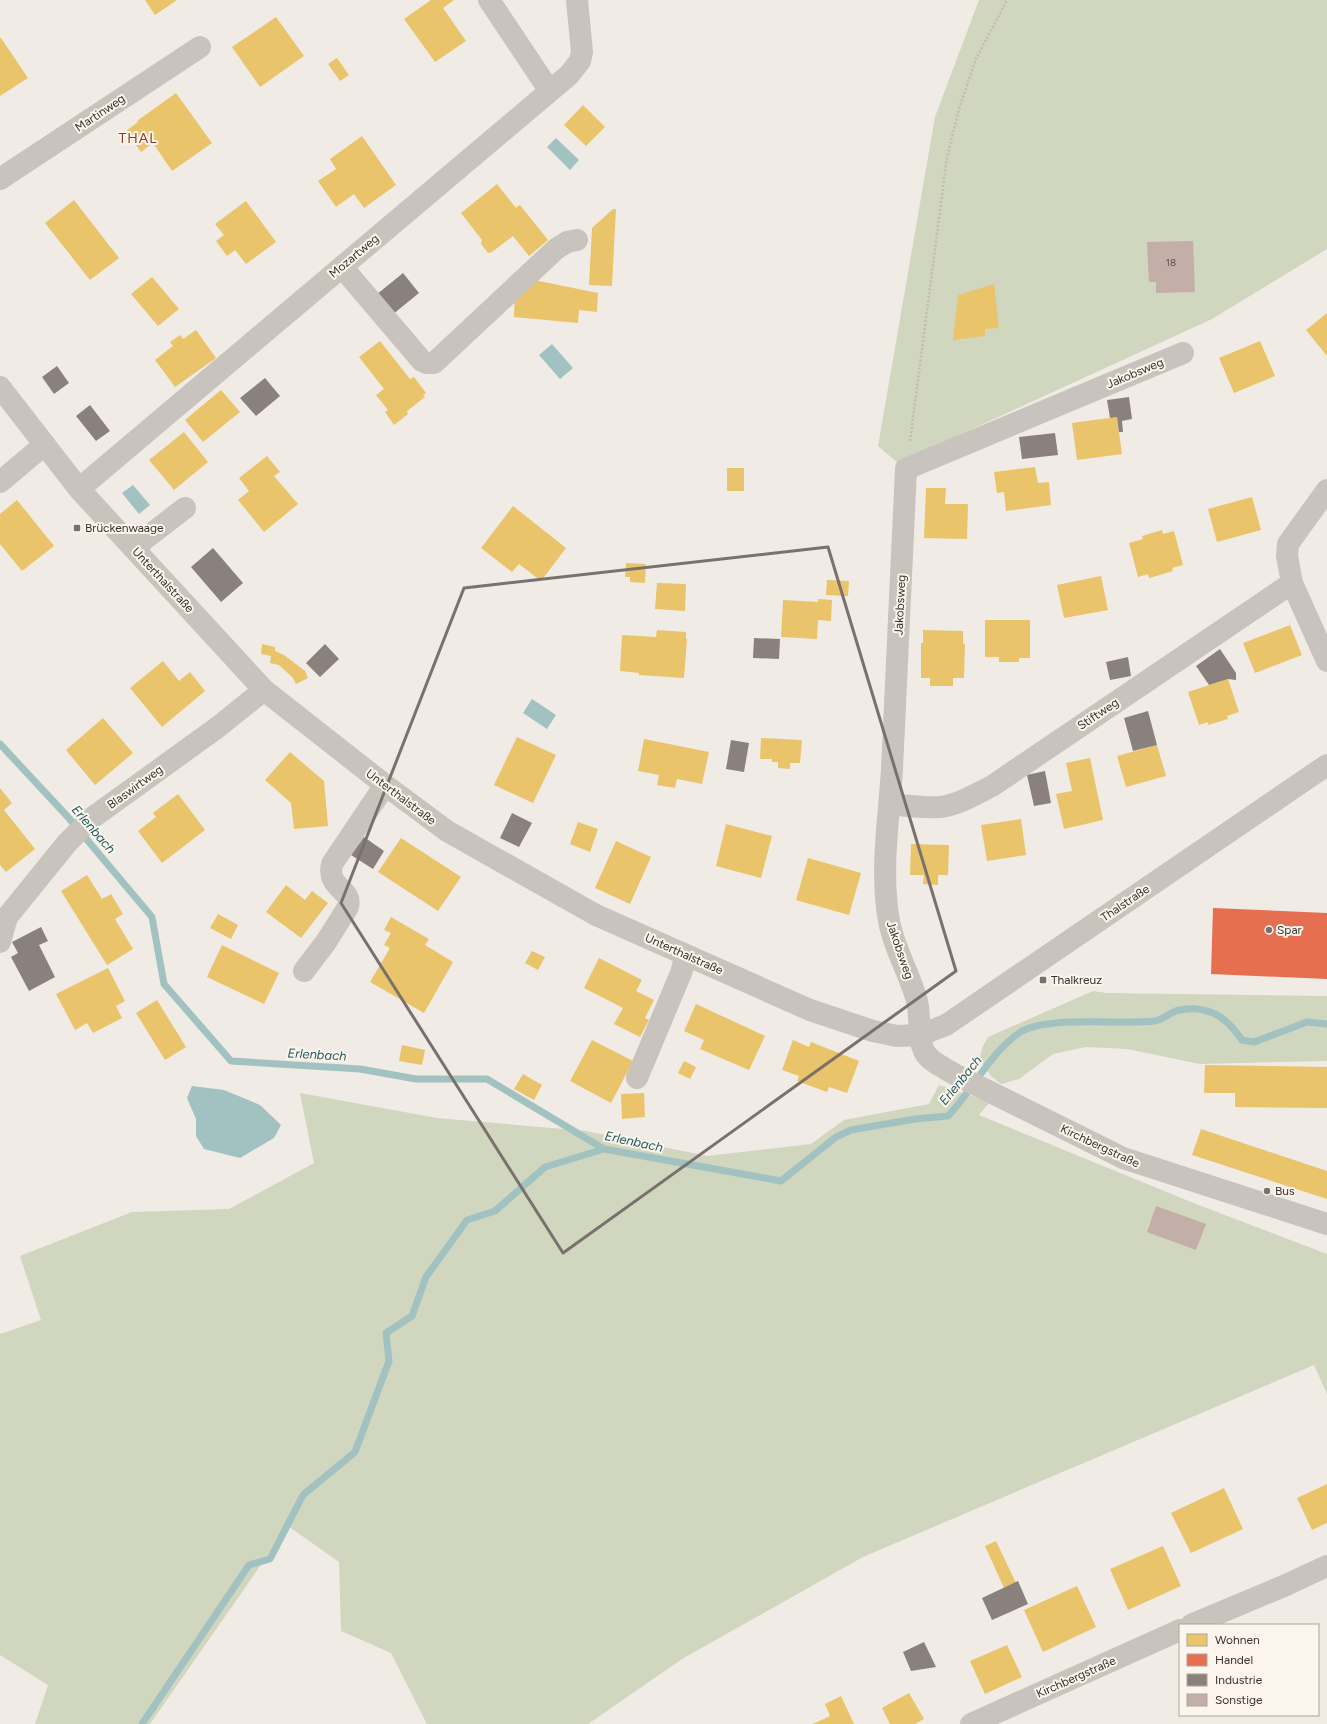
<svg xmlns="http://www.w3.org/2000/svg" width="1327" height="1724" viewBox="0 0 1327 1724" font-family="Figtree,sans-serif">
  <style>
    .green { fill: #d1d6bf }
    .water { fill: #a1c2c1 }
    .homes { fill: #e9c46a }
    .shops { fill: #e76f51 }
    .industry { fill: #8a817c }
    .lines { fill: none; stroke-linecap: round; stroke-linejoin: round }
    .stream { stroke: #a1c2c1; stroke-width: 7 }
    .building { fill: #c3afa7 }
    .path { stroke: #c2bbb6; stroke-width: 2.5; stroke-dasharray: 2 2; stroke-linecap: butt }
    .minor { stroke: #c9c3be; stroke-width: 22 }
    .marked { fill: none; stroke: #7a716c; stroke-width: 3; stroke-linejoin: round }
    .poi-dot { fill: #7a716c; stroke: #fbf5ee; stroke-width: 1.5 }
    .labels { text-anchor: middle; stroke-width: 4; stroke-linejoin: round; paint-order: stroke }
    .number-label { font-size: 10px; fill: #5d504a }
    .street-label { font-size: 12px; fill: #3b302b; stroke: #fbf5ee }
    .poi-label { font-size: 12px; fill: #3b302b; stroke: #fbf5ee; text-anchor: start }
    .water-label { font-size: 13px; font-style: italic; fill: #1f5a5e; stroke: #fbf5ee }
    .quarter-label { font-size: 14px; letter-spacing: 1px; fill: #8c3b22; stroke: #fbf5ee }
  </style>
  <rect width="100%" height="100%" fill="#f0ebe5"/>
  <path class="green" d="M 979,0 L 1327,0 L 1327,249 L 1212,319 L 898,463 L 878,446 L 935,117 Z
    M 1093,991 L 1107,993 L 1327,996 L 1327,1061 L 1200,1064 L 1127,1049 L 1086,1047 L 1053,1054 L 1019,1079 L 1001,1084 L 991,1076 L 979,1059 L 983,1046 L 988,1037 Z
    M 939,1085 L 990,1102 L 979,1115 L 1191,1202 L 1327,1254 L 1327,1394 L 1314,1365 L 863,1557 L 682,1659 L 588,1724 L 427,1724 L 391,1653 L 341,1631 L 339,1562 L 288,1526 L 150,1724 L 35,1724 L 48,1685 L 0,1655 L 0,1334 L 41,1320 L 20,1256 L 132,1212 L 229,1209 L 314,1163 L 300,1093 L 437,1118 L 586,1131 L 707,1156 L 811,1144 L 844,1120 L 929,1104 Z"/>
  <path class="water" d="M 556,138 L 579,160 L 570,170 L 547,147 Z
    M 552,344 L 573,368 L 560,379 L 539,355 Z
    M 133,485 L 150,505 L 139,514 L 122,493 Z
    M 532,699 L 556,715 L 547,729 L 523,713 Z
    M 192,1086 L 224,1090 L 260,1105 L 281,1125 L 274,1138 L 240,1158 L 204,1149 L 196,1136 L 196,1119 L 187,1098 Z"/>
  <path class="homes" d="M 145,0 L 177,0 L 155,15 Z
    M 431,0 L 454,0 L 443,8 L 466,41 L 435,62 L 404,19 Z
    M 276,17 L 304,56 L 260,87 L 232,47 Z
    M 0,38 L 1,38 L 28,78 L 0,96 Z
    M 337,58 L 349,75 L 340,81 L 328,64 Z
    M 176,93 L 212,143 L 172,171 L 153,143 L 141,152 L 126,131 L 138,122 L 137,121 Z
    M 583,105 L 605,127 L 586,146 L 564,125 Z
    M 362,136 L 396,185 L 364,208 L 354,194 L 336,207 L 318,181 L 336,169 L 330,159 Z
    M 497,184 L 516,208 L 520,205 L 548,240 L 529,256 L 513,236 L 492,252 L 488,253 L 481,244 L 482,240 L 461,213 Z
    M 74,200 L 119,258 L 90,280 L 45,223 Z
    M 246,201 L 276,242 L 246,264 L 235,250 L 227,256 L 216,241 L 224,235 L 215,224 Z
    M 613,209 L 616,209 L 612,286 L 589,285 L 592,228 Z
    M 152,277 L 179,309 L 158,326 L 131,294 Z
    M 529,279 L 598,293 L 597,312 L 579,310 L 578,323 L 514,317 L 515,289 L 528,290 Z
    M 994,284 L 999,328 L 985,329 L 985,336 L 953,340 L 958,295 Z
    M 1327,313 L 1327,356 L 1306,330 Z
    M 196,330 L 216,358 L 175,387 L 155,360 L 173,346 L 170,342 L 180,335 L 183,339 Z
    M 380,341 L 410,379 L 414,377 L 426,393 L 423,395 L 425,397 L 407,411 L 408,414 L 394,425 L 385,412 L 388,410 L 376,395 L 384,389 L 359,357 Z
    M 1260,341 L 1275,376 L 1234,393 L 1219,358 Z
    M 221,390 L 240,412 L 203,442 L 185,420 Z
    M 1117,417 L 1122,454 L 1077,460 L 1072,423 Z
    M 184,432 L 208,462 L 174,490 L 149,460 Z
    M 267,456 L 280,472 L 274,476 L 298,504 L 264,532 L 238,500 L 249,491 L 239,478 Z
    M 1035,467 L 1038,483 L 1049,482 L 1051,505 L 1006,511 L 1004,492 L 997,493 L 994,472 Z
    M 727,468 L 744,468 L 744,491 L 727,491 Z
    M 926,488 L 946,488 L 945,504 L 968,504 L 967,539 L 924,538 Z
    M 1252,497 L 1261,530 L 1217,542 L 1208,509 Z
    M 17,500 L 54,546 L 22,571 L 0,544 L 0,514 Z
    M 513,506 L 566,548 L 541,581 L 519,564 L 512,572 L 481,548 Z
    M 1162,530 L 1163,534 L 1174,531 L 1183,565 L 1172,568 L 1173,571 L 1153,577 L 1149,578 L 1148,574 L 1138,577 L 1129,543 L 1143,539 L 1142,536 Z
    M 626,563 L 646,564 L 645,583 L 630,582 L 630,577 L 625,577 Z
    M 1101,576 L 1108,610 L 1064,618 L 1057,585 Z
    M 827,580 L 849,581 L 848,596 L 826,595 Z
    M 657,583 L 686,584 L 685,611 L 655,609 Z
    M 818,599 L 832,600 L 831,621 L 818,620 L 817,639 L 781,637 L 783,600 L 818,602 Z
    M 985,620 L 1030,620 L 1030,658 L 1019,658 L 1019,662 L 999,662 L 999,657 L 985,657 Z
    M 1290,625 L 1302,655 L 1255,673 L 1243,643 Z
    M 657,630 L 686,632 L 686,639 L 687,639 L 684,678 L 639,675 L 639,673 L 620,671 L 622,635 L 656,637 Z
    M 923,630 L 963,631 L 963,644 L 965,644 L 964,678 L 953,678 L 953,686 L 930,686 L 930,678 L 921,678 L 921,643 L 923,643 Z
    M 262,644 L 275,647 L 275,651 L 284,655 L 305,671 L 308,678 L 296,684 L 293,678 L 279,665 L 270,663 L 271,656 L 261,654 Z
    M 163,661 L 179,681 L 190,672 L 205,691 L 162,727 L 130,688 Z
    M 1228,679 L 1239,712 L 1227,716 L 1228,719 L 1208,725 L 1208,722 L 1199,725 L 1188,692 Z
    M 103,718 L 133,753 L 95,785 L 66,750 Z
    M 517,737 L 556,755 L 533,803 L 494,785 Z
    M 761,738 L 802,740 L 800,763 L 790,763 L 790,769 L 778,768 L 778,762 L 772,762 L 772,759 L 760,759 Z
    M 644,739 L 709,752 L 702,784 L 677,779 L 675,788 L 657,785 L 659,775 L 638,771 Z
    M 1157,745 L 1166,776 L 1126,787 L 1117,756 Z
    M 290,752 L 324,781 L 328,826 L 294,829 L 291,803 L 265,780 Z
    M 1090,758 L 1103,820 L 1064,829 L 1056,794 L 1072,791 L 1066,763 Z
    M 0,788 L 12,803 L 4,810 L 35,849 L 6,872 L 0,865 Z
    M 178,794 L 205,830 L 162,863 L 138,831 L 156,817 L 153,813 Z
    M 1021,819 L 1026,855 L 987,861 L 981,825 Z
    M 578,822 L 598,829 L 590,852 L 570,844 Z
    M 726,824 L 772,836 L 761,878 L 716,866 Z
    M 401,838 L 461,877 L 438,911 L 378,872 Z
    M 616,841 L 651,857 L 630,904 L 595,888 Z
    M 911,844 L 949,845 L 948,875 L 938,875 L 938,885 L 923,884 L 924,875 L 910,875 Z
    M 808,858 L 861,873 L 849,915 L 796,900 Z
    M 87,875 L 102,899 L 111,894 L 123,914 L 115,919 L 133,949 L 107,965 L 61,891 Z
    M 286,885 L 305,900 L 312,891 L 328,903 L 301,938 L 266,912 Z
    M 218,914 L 238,925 L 231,939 L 210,928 Z
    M 391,917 L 429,939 L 425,945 L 453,962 L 424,1013 L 370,982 L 390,948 L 384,945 L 391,933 L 384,930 Z
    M 222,945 L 279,973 L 264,1004 L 207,977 Z
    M 532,951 L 545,957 L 538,970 L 525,963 Z
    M 599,958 L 642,980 L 636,991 L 654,1000 L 645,1018 L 649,1020 L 640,1037 L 614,1024 L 623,1008 L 584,988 Z
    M 108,968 L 125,1001 L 116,1006 L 122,1018 L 93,1033 L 87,1023 L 75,1030 L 56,994 Z
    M 157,1000 L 186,1047 L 165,1060 L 136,1013 Z
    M 696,1004 L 765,1036 L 749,1070 L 700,1049 L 704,1040 L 684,1031 Z
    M 592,1040 L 633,1061 L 611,1103 L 570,1081 Z
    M 793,1040 L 809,1047 L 811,1042 L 859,1061 L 847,1093 L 829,1087 L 827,1092 L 797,1081 L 799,1076 L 782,1070 Z
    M 402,1045 L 425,1050 L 422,1065 L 399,1061 Z
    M 684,1061 L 696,1067 L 690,1079 L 678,1073 Z
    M 1205,1065 L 1327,1067 L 1327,1108 L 1235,1107 L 1235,1093 L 1204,1093 Z
    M 523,1074 L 542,1085 L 534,1100 L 514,1089 Z
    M 644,1093 L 645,1117 L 622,1119 L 621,1094 Z
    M 1201,1129 L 1327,1171 L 1327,1199 L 1192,1155 Z
    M 1327,1484 L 1327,1523 L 1312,1530 L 1297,1498 Z
    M 1224,1488 L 1243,1529 L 1191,1553 L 1171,1513 Z
    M 996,1541 L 1016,1583 L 1004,1588 L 985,1546 Z
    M 1163,1546 L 1181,1586 L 1128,1610 L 1110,1569 Z
    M 1077,1586 L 1096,1627 L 1043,1652 L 1024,1610 Z
    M 1007,1645 L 1022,1677 L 985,1694 L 970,1661 Z
    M 909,1693 L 924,1719 L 915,1724 L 890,1724 L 882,1708 Z
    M 841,1696 L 854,1724 L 813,1724 L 830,1716 L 825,1704 Z"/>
  <path class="shops" d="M 1213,908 L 1327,913 L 1327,979 L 1211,974 Z"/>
  <path class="industry" d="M 403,273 L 419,293 L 392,315 L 376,295 Z
    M 57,366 L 69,383 L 54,394 L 42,377 Z
    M 265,378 L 280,396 L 256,416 L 240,398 Z
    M 1129,397 L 1132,419 L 1122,421 L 1123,432 L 1119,432 L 1117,417 L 1110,418 L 1107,400 Z
    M 90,405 L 110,431 L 96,441 L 76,416 Z
    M 1055,433 L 1058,455 L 1022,459 L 1019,437 Z
    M 213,548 L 243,583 L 221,602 L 191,567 Z
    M 754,638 L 780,639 L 779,659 L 753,658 Z
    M 325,644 L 339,659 L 320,677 L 306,663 Z
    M 1220,649 L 1236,673 L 1236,680 L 1228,679 L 1209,685 L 1196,666 Z
    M 1128,657 L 1131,676 L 1110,680 L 1106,662 Z
    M 1148,711 L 1157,745 L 1133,751 L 1124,718 Z
    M 731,740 L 749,743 L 744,772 L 726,769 Z
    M 1045,771 L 1051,803 L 1034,806 L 1027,775 Z
    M 512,813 L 532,823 L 519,847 L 500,838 Z
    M 364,837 L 384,851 L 373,869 L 351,855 Z
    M 41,927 L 48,941 L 39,945 L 55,977 L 29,991 L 11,957 L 18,953 L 12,942 Z
    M 1018,1581 L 1028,1604 L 992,1620 L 982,1598 Z
    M 924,1642 L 936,1667 L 911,1671 L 903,1652 Z"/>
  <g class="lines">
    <path class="stream" d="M 0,744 L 67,816 L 152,917 L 164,984 L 231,1061 L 360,1069 L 416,1079 L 487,1079 L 604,1149 L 781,1181 L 836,1137 L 851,1130 L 915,1119 L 948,1116 C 973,1090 989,1054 1019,1033 C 1045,1015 1120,1025 1154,1021 C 1163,1020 1170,1012 1179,1010 C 1185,1009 1197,1008 1203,1010 C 1221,1013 1232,1026 1242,1040 L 1254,1042 L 1307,1022 L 1327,1024
      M 142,1724 L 249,1565 L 270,1559 L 303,1495 L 355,1452 L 389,1361 L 386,1333 L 412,1316 L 426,1277 L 467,1220 L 495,1211 L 545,1167 L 604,1149"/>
  </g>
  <path class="building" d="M 1193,241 L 1195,292 L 1156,293 L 1156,282 L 1149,282 L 1147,242 Z
    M 1156,1206 L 1206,1224 L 1196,1250 L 1147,1232 Z"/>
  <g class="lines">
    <path class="path" d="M 910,441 L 947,157 L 959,109 L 976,59 L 1007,0"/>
    <path class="minor" d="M 489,0 L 545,84 L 551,90
      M 0,179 L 200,47
      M 342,267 L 422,361 L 426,363 L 434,363 L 556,249 L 567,242 L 577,240
      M 1183,353 L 906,469 C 901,569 897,669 892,769 C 889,819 880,871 889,921 C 894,949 910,974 917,1001 C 921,1017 917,1036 924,1051 C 929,1062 947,1069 956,1075 L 1123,1158 L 1327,1224
      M 0,387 L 79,489 L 264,690 L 385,785 L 447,831 L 596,915 L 810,1010 L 873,1031 L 897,1036 L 920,1035 L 946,1025 L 1327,765
      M 0,482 L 44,445
      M 79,489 L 569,75 L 580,61 L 582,52 L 577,0
      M 1327,490 L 1288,544 L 1287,556 L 1292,583 L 1327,661
      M 133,548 L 185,508
      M 890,804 C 907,806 924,808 940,807 C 958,805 976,794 992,786 L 1292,583
      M 0,942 L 7,917 L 67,843 L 92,818 L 218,727 L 264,690
      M 304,971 L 326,942 L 348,907 C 353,888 326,889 332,864 L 385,785
      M 637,1078 L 681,973 L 686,955
      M 1191,1625 L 1286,1585 L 1327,1566
      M 971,1724 L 1180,1630"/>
  </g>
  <path class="marked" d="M 828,547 L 956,971 L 563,1253 L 341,903 L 464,588 Z"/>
  <g class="poi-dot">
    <rect x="73" y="524" width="8" height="8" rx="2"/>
    <circle cx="1269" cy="930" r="4"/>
    <rect x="1039" y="976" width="8" height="8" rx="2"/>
    <circle cx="1267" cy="1191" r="4"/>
  </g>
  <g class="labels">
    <g class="number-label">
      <text x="1171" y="266">18</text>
    </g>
    <g class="street-label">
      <text transform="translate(100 113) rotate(-34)" y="4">Martinweg</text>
      <text transform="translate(354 256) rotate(-40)" y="4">Mozartweg</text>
      <text transform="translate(1135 373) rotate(-23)" y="4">Jakobsweg</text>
      <text transform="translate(163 580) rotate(47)" y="4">Unterthalstraße</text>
      <text transform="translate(900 605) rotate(-87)" y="4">Jakobsweg</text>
      <text transform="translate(1098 714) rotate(-34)" y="4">Stiftweg</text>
      <text transform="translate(135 787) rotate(-36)" y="4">Blaswirtweg</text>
      <text transform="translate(401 797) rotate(37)" y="4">Unterthalstraße</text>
      <text transform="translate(1125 903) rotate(-34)" y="4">Thalstraße</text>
      <text transform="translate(900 950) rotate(71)" y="4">Jakobsweg</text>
      <text transform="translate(684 954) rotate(24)" y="4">Unterthalstraße</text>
      <text transform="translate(1100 1146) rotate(25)" y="4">Kirchbergstraße</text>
      <text transform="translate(1076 1677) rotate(-24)" y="4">Kirchbergstraße</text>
    </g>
    <g class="poi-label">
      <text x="85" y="532">Brückenwaage</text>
      <text x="1277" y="934">Spar</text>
      <text x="1051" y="984">Thalkreuz</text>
      <text x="1275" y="1195">Bus</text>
    </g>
    <g class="water-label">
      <text transform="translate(94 829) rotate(49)" y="5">Erlenbach</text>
      <text transform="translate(317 1054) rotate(3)" y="5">Erlenbach</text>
      <text transform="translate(960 1080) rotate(-51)" y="5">Erlenbach</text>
      <text transform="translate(634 1141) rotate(12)" y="5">Erlenbach</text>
    </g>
    <g class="quarter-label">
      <text x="138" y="143">THAL</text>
    </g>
  </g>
  <rect x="1179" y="1624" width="140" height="92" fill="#fbf5ee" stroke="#aea6a0"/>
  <rect x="1187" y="1634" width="20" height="12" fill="#e9c46a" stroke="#aea6a0"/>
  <text x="1215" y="1644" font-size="12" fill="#3b302b">Wohnen</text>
  <rect x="1187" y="1654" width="20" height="12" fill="#e76f51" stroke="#aea6a0"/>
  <text x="1215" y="1664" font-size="12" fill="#3b302b">Handel</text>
  <rect x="1187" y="1674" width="20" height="12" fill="#8a817c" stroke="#aea6a0"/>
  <text x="1215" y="1684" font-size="12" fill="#3b302b">Industrie</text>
  <rect x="1187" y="1694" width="20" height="12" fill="#c3afa7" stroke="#aea6a0"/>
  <text x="1215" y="1704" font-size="12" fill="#3b302b">Sonstige</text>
</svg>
